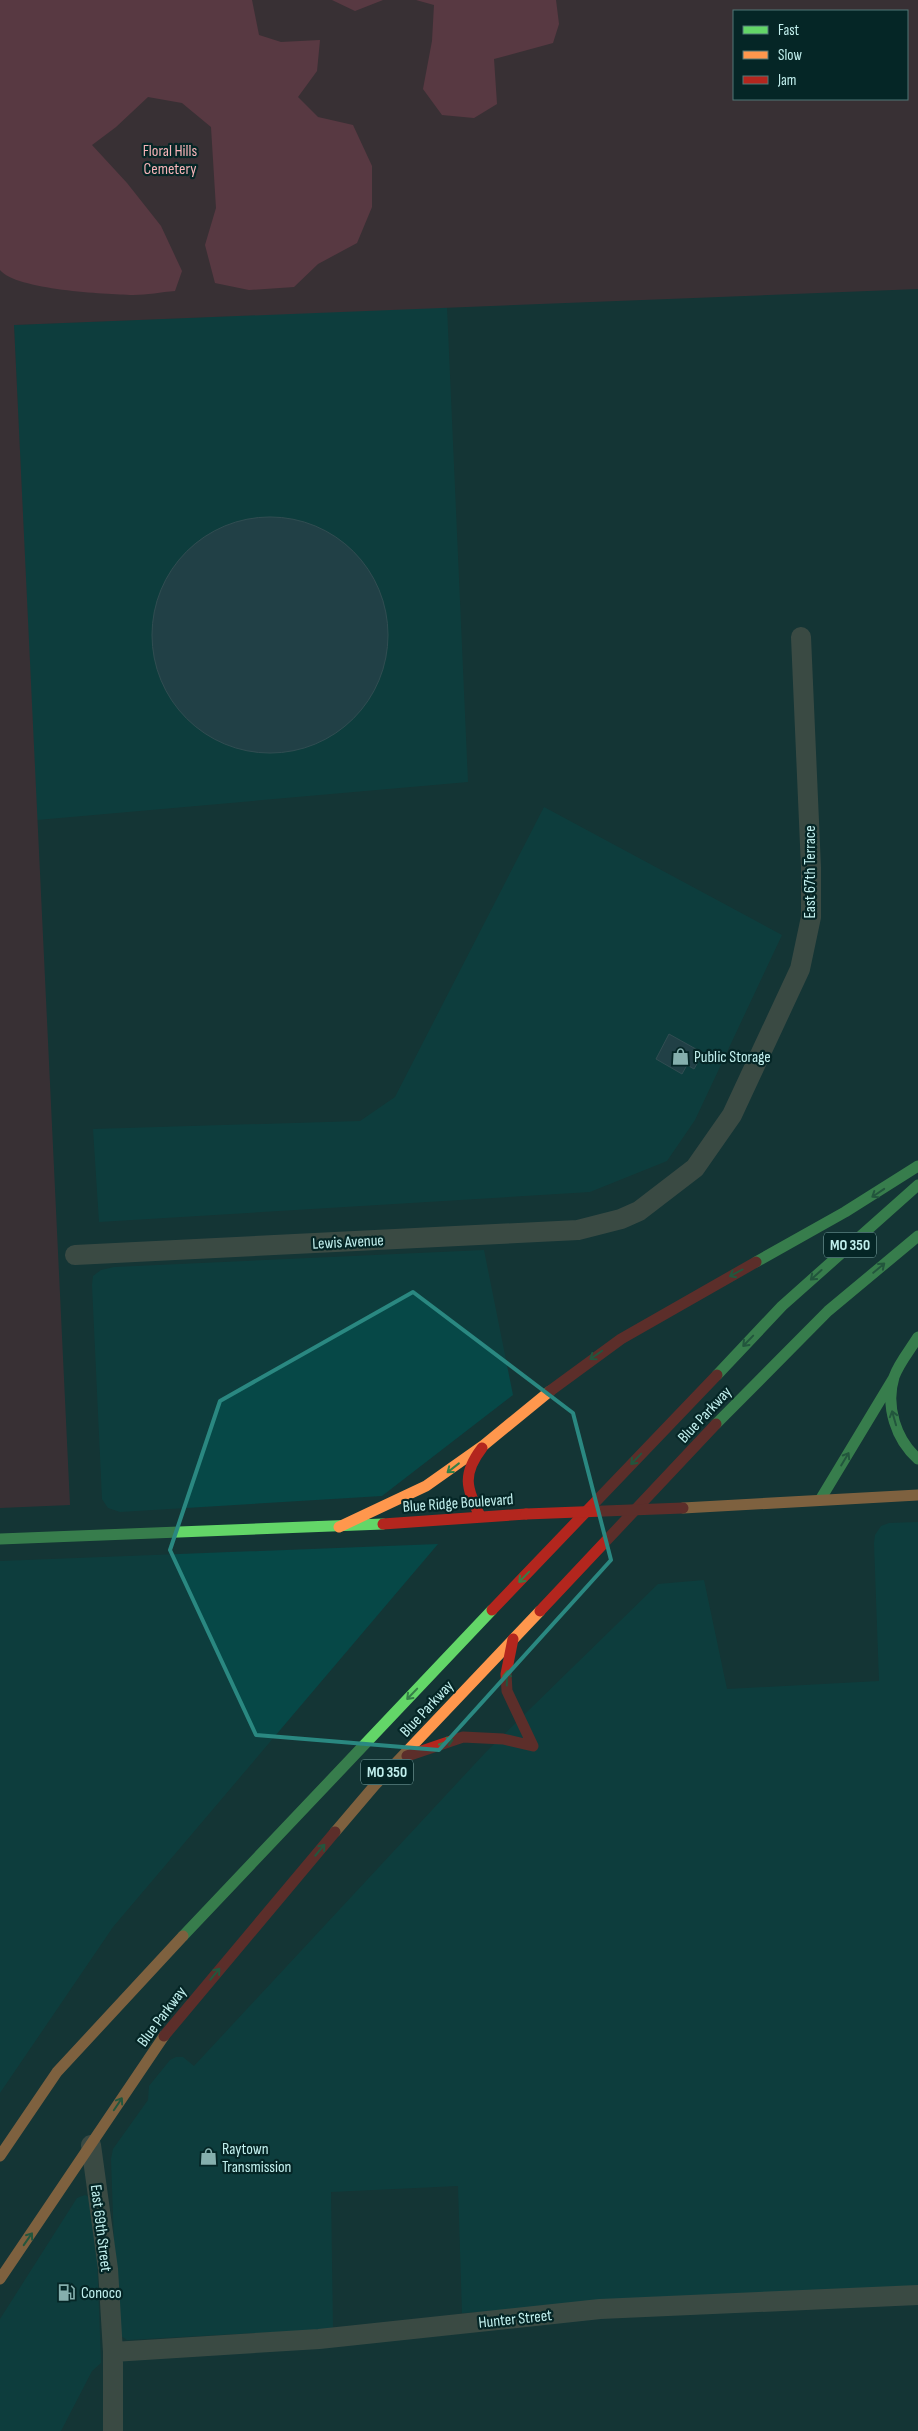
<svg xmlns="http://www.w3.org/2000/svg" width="918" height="2431" viewBox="0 0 918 2431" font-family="'Sofia Sans Condensed',sans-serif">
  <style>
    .built { fill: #064847 }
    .green { fill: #652a34; fill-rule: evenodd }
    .forest { fill: #ac3e52 }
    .building { fill: #324e5c; stroke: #536a74 }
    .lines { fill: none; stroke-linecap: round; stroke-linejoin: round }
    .street { stroke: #686456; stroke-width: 20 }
    .fast { stroke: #63d668; stroke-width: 11 }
    .slow { stroke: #ff974d; stroke-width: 11 }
    .jam { stroke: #b3261e; stroke-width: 11 }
    .jam-bridge { stroke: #b3261e; stroke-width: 11 }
    .oneway { stroke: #347e47 }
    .marked { fill: none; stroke: #2a8881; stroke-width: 4; stroke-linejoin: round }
    .labels { text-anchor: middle; stroke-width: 4.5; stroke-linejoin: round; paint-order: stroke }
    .shield { fill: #052626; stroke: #89b3b2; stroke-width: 1 }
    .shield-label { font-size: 15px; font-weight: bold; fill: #c2f0ee }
    .park-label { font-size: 16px; fill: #f7b4b8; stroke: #052626 }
    .street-label { font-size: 16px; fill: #c2f0ee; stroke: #052626 }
    .poi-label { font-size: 16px; fill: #c2f0ee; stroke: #052626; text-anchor: start }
  </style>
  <rect width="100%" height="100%" fill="#143535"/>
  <path class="built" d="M 447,307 L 468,782 L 37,820 L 14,325 Z
    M 544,807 L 782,935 L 695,1120 L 667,1161 L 590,1192 L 99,1222 L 93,1129 L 360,1121 L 395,1097 Z
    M 484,1250 L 513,1395 L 382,1496 L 120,1512 L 108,1508 L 102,1499 L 92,1285 L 93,1276 L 101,1270 L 114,1267 Z
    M 918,1522 L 918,2291 L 462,2313 L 458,2186 L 331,2192 L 333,2329 L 127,2340 L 121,2336 L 117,2326 L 111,2159 L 113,2149 L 148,2100 L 149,2086 L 170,2060 L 176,2057 L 183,2057 L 194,2066 L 486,1752 L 658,1584 L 704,1580 L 727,1689 L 879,1681 L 874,1543 L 875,1535 L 881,1526 L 889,1523 Z
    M 438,1544 L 113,1927 L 0,2093 L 0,1561 Z
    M 85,2195 L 91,2198 L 95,2204 L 101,2363 L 92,2371 L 61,2431 L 0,2431 L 0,2319 L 77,2198 Z"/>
  <path class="green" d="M 0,0 L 918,0 L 918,289 L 14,325 L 70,1505 L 0,1508 ZM 734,11 L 907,11 L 907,99 L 734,99 Z"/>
  <path class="forest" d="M 0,0 L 252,0 L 259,35 L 281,42 L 320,40 L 317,71 L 298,97 L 318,117 L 353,125 L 372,166 L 372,207 L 357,243 L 318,264 L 294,287 L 249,290 L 215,283 L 205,245 L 216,208 L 211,127 L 182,103 L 148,97 L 116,127 L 92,145 L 127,183 L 161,226 L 182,271 L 175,291 C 161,292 147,295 133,295 C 106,294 16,290 0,270 Z
    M 332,0 L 383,0 L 355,11 Z
    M 416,0 L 556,0 L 559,24 L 553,43 L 494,59 L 497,104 L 474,118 L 442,115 L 423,89 L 432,41 L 434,5 Z"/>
  <path class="building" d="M152 635a118 118 0 1 1 236 0a118 118 0 1 1-236 0Z
    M 669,1034 L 703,1053 L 694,1069 L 687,1065 L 682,1074 L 656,1059 Z"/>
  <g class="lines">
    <path class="street" d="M 75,1255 L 578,1230 L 621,1219 L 639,1211 L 695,1168 L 732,1115 L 800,969 L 811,917 L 811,868 L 801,637
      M 91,2145 L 108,2269 L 113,2352 L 113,2431
      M 113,2352 L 319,2339 L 600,2309 L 918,2295"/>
    <path class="fast" d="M 756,1262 L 845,1212 L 918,1166
      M 918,1337 C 910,1350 899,1363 894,1377 C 885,1406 896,1440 918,1459
      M 717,1375 L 782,1306 L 918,1185
      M 716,1424 L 828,1311 L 918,1236
      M 820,1500 L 893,1379
      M 0,1539 L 383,1524
      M 183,1936 L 492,1610"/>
    <path class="slow" d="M 683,1508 L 918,1495
      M 339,1527 L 426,1486 L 484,1445 L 550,1391
      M 335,1832 L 375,1785 L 540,1611
      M 0,2156 L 57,2072 L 183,1936
      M 0,2279 L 164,2036"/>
    <path class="jam" d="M 550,1391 L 621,1339 L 756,1262
      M 480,1516 C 466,1488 462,1474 482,1448
      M 383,1524 L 526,1514
      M 492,1610 L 717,1375
      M 540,1611 L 716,1424
      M 407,1756 L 463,1737 L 503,1739 L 533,1746 L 507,1691 L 506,1674 L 513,1639
      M 164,2036 L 335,1832"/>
    <path class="jam-bridge" d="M 526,1514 L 683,1508"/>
  </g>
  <defs><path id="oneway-shaft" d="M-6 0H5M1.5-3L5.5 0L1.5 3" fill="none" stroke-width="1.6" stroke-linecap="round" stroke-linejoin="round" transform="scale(1.25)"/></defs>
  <g class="oneway">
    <use href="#oneway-shaft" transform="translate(878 1193) rotate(146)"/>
    <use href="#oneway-shaft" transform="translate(879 1268) rotate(-40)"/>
    <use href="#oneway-shaft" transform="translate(736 1273) rotate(152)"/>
    <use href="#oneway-shaft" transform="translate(816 1275) rotate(138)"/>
    <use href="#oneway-shaft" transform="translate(748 1341) rotate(134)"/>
    <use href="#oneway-shaft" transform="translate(596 1355) rotate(145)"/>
    <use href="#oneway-shaft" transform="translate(894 1418) rotate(-106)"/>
    <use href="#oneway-shaft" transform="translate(636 1459) rotate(134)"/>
    <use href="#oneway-shaft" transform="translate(845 1459) rotate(-59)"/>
    <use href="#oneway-shaft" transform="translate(453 1468) rotate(142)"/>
    <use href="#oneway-shaft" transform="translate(524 1577) rotate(134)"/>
    <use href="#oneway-shaft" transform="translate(507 1678) rotate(-88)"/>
    <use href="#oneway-shaft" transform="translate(412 1694) rotate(134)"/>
    <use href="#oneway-shaft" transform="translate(446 1742) rotate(-19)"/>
    <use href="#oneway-shaft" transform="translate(320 1850) rotate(-50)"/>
    <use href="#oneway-shaft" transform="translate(215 1974) rotate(-50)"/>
    <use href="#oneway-shaft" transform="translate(118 2104) rotate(-56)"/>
    <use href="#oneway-shaft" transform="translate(28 2239) rotate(-55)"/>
  </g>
  <path d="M0 0H918V2431H0ZM 413,1292 L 573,1413 L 611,1560 L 439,1750 L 256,1735 L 170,1550 L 220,1401 Z" fill="#143535" fill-opacity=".55" fill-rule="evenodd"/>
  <path class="marked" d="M 413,1292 L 573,1413 L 611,1560 L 439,1750 L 256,1735 L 170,1550 L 220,1401 Z"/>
  <defs>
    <symbol id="shop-bare" viewBox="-9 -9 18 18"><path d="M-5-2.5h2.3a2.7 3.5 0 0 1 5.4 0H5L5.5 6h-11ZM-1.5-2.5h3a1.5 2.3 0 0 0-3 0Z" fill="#85afad" stroke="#052626" stroke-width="2.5" paint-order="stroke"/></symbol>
    <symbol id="fuel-bare" viewBox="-9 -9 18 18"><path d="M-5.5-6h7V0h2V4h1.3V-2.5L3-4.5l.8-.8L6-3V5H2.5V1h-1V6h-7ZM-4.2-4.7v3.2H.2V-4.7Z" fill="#85afad" stroke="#052626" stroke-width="2.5" paint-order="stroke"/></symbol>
  </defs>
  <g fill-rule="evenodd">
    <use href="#shop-bare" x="668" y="1044" width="25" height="25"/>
    <use href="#shop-bare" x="196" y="2144" width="25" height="25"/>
    <use href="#fuel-bare" x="54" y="2280" width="25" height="25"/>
  </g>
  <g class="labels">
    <g class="shield">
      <rect x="824" y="1232.5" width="52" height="25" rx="4"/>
      <rect x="361" y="1759.5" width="52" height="25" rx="4"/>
    </g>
    <g class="shield-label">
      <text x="850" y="1250">MO 350</text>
      <text x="387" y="1777">MO 350</text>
    </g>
    <g class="park-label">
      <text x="170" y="156">Floral Hills<tspan x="170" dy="18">Cemetery</tspan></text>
    </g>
    <g class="street-label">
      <text transform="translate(809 872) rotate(-90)" y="6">East 67th Terrace</text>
      <text transform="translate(348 1241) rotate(-3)" y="6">Lewis Avenue</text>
      <text transform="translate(704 1414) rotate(-47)" y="6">Blue Parkway</text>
      <text transform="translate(458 1502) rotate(-4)" y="6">Blue Ridge Boulevard</text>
      <text transform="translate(426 1708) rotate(-47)" y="6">Blue Parkway</text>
      <text transform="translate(161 2016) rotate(-53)" y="6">Blue Parkway</text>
      <text transform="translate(102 2228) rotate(83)" y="6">East 69th Street</text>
      <text transform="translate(515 2318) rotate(-6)" y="6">Hunter Street</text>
    </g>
    <g class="poi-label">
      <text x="694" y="1062">Public Storage</text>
      <text x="222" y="2154">Raytown<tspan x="222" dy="18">Transmission</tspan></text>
      <text x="81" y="2298">Conoco</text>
    </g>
  </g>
  <rect x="733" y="10" width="175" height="90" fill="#052626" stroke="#517776"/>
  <rect x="743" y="26" width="25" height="8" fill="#63d668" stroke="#517776"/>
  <text x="778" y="35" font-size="15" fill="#c2f0ee">Fast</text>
  <rect x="743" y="51" width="25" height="8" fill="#ff974d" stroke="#517776"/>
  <text x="778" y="60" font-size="15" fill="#c2f0ee">Slow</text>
  <rect x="743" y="76" width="25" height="8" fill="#b3261e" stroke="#517776"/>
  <text x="778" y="85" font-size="15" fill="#c2f0ee">Jam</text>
</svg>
